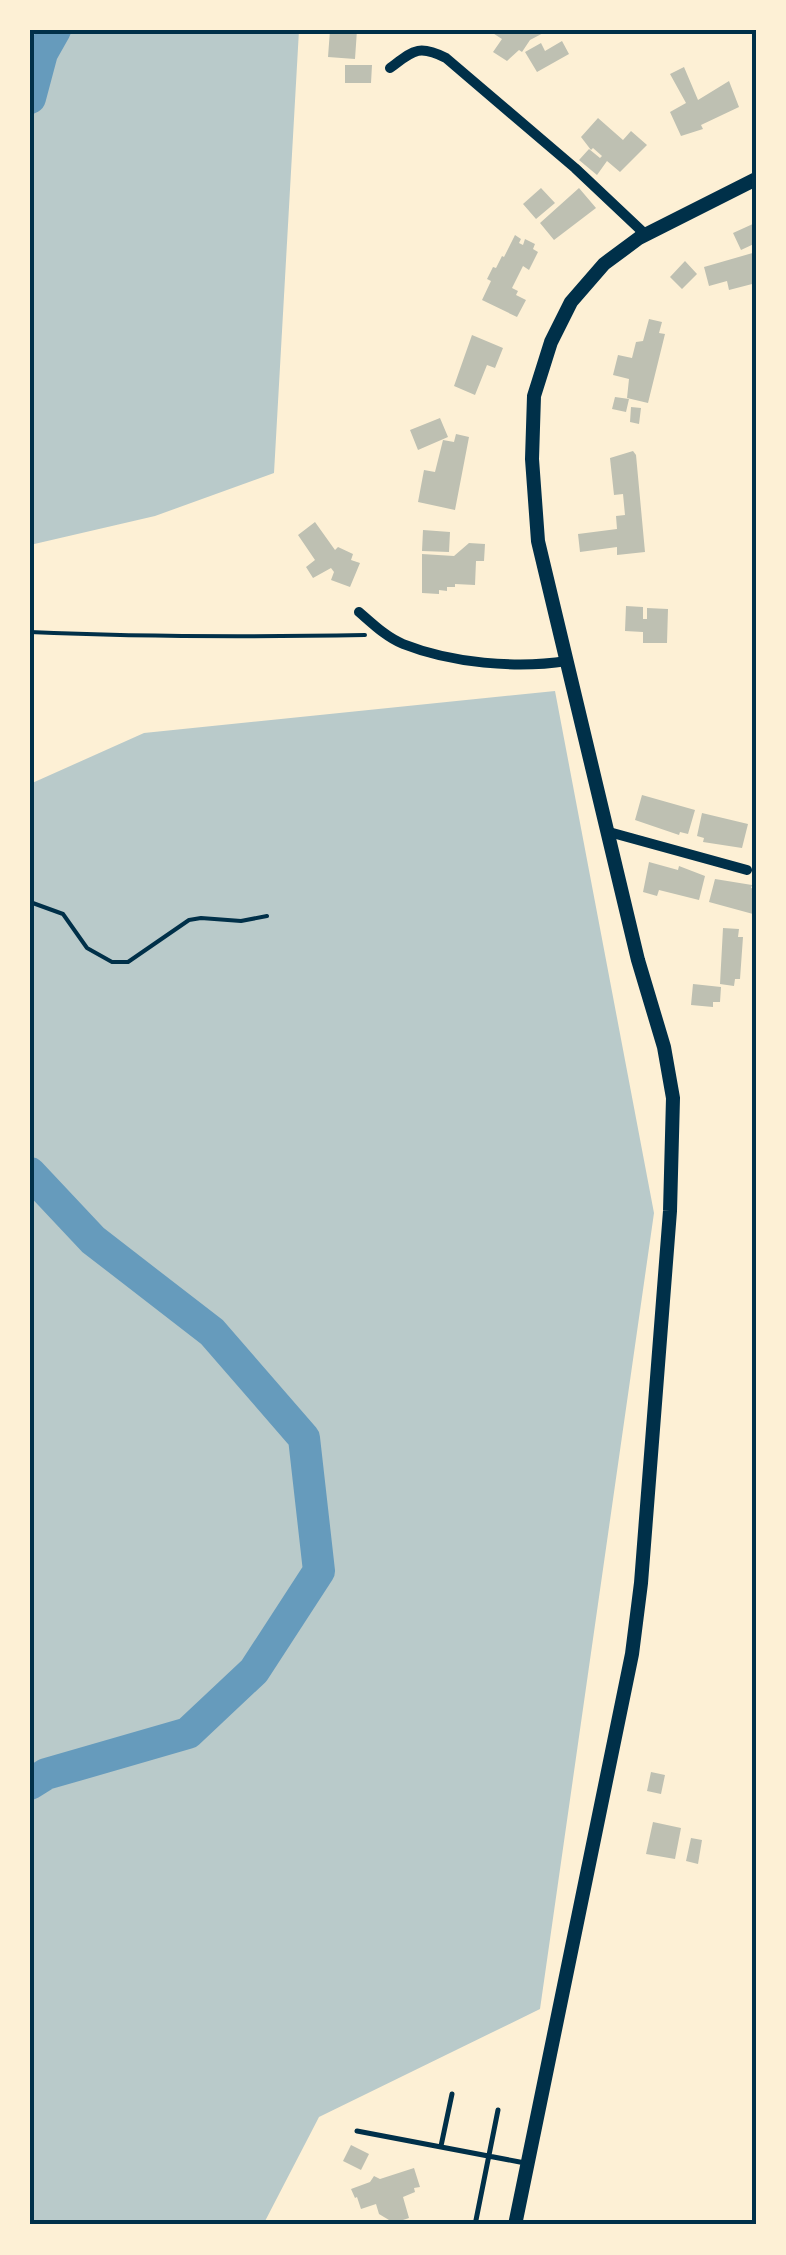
<svg xmlns="http://www.w3.org/2000/svg" width="786" height="2255" viewBox="0 0 786 2255" font-family="'Titillium Web',sans-serif">
  <style>
    .green { fill: #b9caca }
    .lines { fill: none; stroke-linecap: round; stroke-linejoin: round }
    .river { stroke: #669bbc; stroke-width: 32 }
    .building { fill: #bec0b2 }
    .path { stroke: #003049; stroke-width: 4 }
    .service { stroke: #003049; stroke-width: 5 }
    .minor { stroke: #003049; stroke-width: 10 }
    .tertiary { stroke: #003049; stroke-width: 14 }
    .neatline { fill: none; stroke: #003049; stroke-width: 4 }
  </style>
  <rect width="100%" height="100%" fill="#fdf0d5"/>
  <path class="green" d="M 50,30 L 299,30 L 274,473 L 155,516 L 30,545 L 30,67 Z
    M 555,691 L 654,1213 L 540,2009 L 319,2117 L 263,2225 L 30,2225 L 30,784 L 144,733 Z"/>
  <g class="lines">
    <path class="river" d="M 30,98 L 42,53 L 55,30
      M 30,1173 L 93,1240 L 212,1332 L 304,1438 L 319,1571 L 254,1671 L 188,1733 L 46,1774 L 30,1784"/>
  </g>
  <path class="building" d="M 330,30 L 357,30 L 355,59 L 328,57 Z
    M 488,30 L 549,30 L 530,40 L 522,52 L 519,50 L 507,61 L 493,52 L 502,39 Z
    M 562,41 L 569,54 L 537,72 L 525,52 L 541,43 L 545,51 Z
    M 345,65 L 372,65 L 371,83 L 345,83 Z
    M 684,67 L 698,100 L 729,81 L 739,107 L 701,125 L 703,129 L 681,136 L 670,112 L 686,103 L 670,74 Z
    M 598,118 L 623,140 L 631,131 L 647,145 L 620,172 L 607,161 L 597,175 L 579,160 L 589,149 L 600,158 L 602,156 L 593,148 L 591,150 L 581,137 Z
    M 541,188 L 555,203 L 536,219 L 523,204 Z
    M 579,188 L 596,208 L 554,240 L 540,223 Z
    M 755,223 L 756,243 L 741,250 L 733,233 Z
    M 515,235 L 521,239 L 519,243 L 523,245 L 525,239 L 535,244 L 533,249 L 538,252 L 529,270 L 523,266 L 512,288 L 518,291 L 516,295 L 526,300 L 517,317 L 482,300 L 491,281 L 487,279 L 493,267 L 496,268 L 502,256 L 504,257 Z
    M 756,252 L 756,283 L 729,290 L 727,281 L 709,286 L 704,267 Z
    M 685,261 L 697,274 L 682,289 L 670,277 Z
    M 649,319 L 662,322 L 659,333 L 665,334 L 648,403 L 627,398 L 629,379 L 613,375 L 618,355 L 632,358 L 636,342 L 643,341 Z
    M 472,335 L 503,348 L 495,368 L 487,365 L 475,395 L 454,386 Z
    M 615,397 L 629,399 L 626,412 L 612,409 Z
    M 631,407 L 641,408 L 639,424 L 630,422 Z
    M 440,418 L 448,437 L 418,450 L 410,430 Z
    M 456,434 L 469,437 L 455,510 L 418,502 L 424,470 L 435,472 L 443,440 L 454,442 Z
    M 633,451 L 636,455 L 645,552 L 617,555 L 617,547 L 580,552 L 578,534 L 617,529 L 616,516 L 625,515 L 623,494 L 614,495 L 610,458 Z
    M 315,522 L 335,550 L 338,547 L 353,554 L 351,560 L 360,563 L 350,587 L 331,580 L 334,572 L 331,568 L 313,578 L 306,567 L 315,560 L 298,535 Z
    M 423,530 L 450,532 L 449,552 L 422,551 Z
    M 469,543 L 485,544 L 484,561 L 476,561 L 475,585 L 455,584 L 455,587 L 447,587 L 447,591 L 439,590 L 439,594 L 422,593 L 422,554 L 454,556 Z
    M 626,606 L 643,607 L 643,619 L 647,619 L 647,608 L 668,609 L 667,643 L 643,643 L 643,632 L 625,631 Z
    M 642,795 L 695,810 L 688,834 L 680,832 L 679,835 L 635,820 Z
    M 702,813 L 748,824 L 742,848 L 703,842 L 704,838 L 697,836 Z
    M 649,862 L 678,870 L 679,866 L 705,876 L 699,900 L 659,890 L 657,896 L 643,892 Z
    M 715,879 L 752,885 L 751,888 L 756,889 L 753,914 L 709,902 Z
    M 723,928 L 739,929 L 738,937 L 743,937 L 740,979 L 735,979 L 734,986 L 720,984 Z
    M 693,984 L 721,987 L 720,1002 L 713,1002 L 713,1007 L 691,1005 Z
    M 651,1772 L 665,1775 L 661,1794 L 647,1791 Z
    M 653,1822 L 681,1828 L 675,1859 L 646,1854 Z
    M 691,1838 L 702,1840 L 698,1864 L 686,1861 Z
    M 351,2145 L 369,2154 L 361,2170 L 343,2161 Z
    M 414,2168 L 420,2187 L 414,2188 L 415,2192 L 403,2197 L 409,2218 L 394,2223 L 379,2214 L 376,2204 L 361,2209 L 357,2197 L 355,2198 L 351,2189 L 370,2182 L 374,2176 L 380,2179 Z"/>
  <g class="lines">
    <path class="path" d="M 30,632 C 142,637 253,637 365,635
      M 30,902 L 63,914 L 87,948 L 112,962 L 128,962 L 189,920 L 201,918 L 241,921 L 267,916"/>
    <path class="service" d="M 357,2131 L 525,2163
      M 441,2146 L 452,2094
      M 475,2225 L 498,2110"/>
    <path class="minor" d="M 390,68 C 413,51 418,44 446,58 L 575,168 L 646,235
      M 359,612 C 373,624 386,637 403,644 C 451,663 516,669 567,661
      M 609,832 L 747,870"/>
    <path class="tertiary" d="M 515,2225 L 632,1654 L 641,1583 L 670,1211 L 673,1098 L 664,1047 L 638,960 L 538,541 L 532,459 L 534,396 L 551,342 L 571,302 L 604,264 L 639,238 L 756,179"/>
  </g>
  <rect width="786" height="2255" fill="none" stroke="#fdf0d5" stroke-width="65"/>
  <rect x="32" y="32" width="722" height="2190" class="neatline"/>
</svg>
